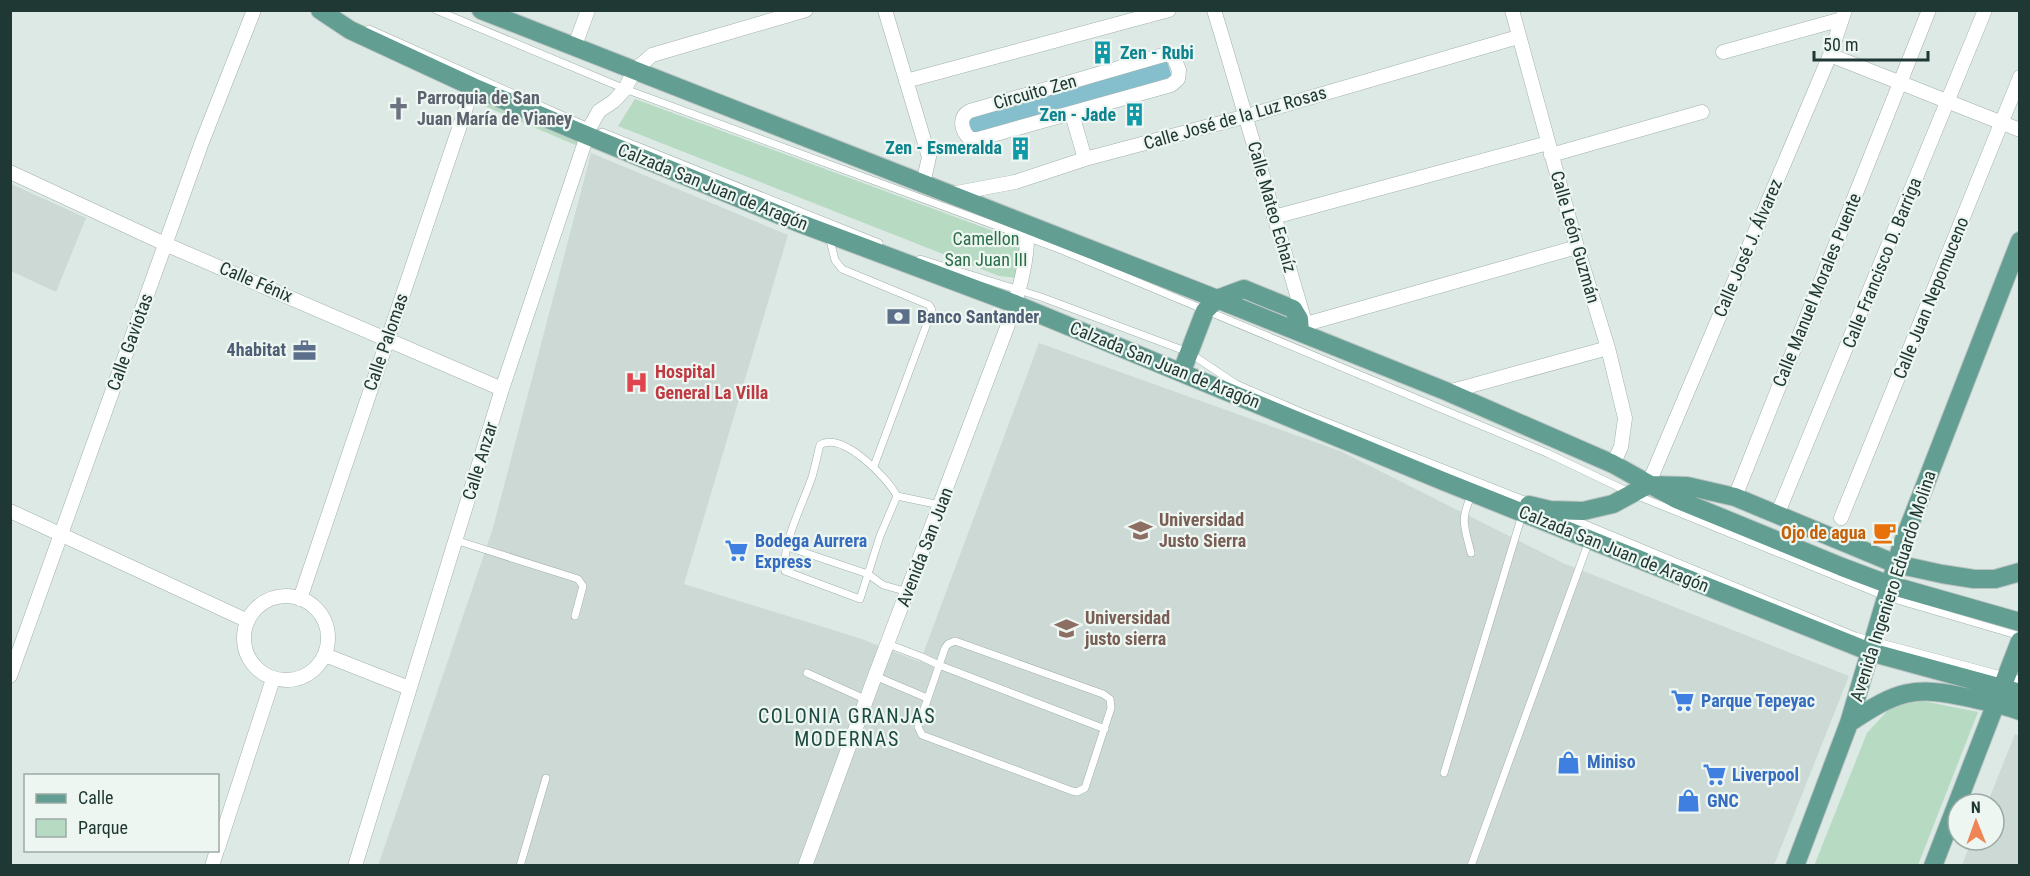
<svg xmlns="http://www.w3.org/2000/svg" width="2030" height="876" viewBox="0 0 2030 876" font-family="'Roboto Condensed',sans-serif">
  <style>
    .built { fill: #ccd9d4 }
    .green { fill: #b6dac2 }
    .water { fill: #85bfce }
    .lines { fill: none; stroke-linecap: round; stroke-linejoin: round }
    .lane-casing { stroke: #a1b0ac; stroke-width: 8 }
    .street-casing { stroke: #a1b0ac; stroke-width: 15 }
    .primary-casing { stroke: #bcc3c2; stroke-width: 20 }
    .lane { stroke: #fff; stroke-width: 7 }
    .street { stroke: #fff; stroke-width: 14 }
    .primary { stroke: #629e92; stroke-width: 18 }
    .labels { text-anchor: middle; stroke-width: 4.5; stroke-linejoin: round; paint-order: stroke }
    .culture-label { font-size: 18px; font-weight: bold; fill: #0d838f; stroke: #eef6f2; text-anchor: end }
    .street-label { font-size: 18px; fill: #203833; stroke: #eef6f2 }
    .worship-label { font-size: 18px; font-weight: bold; fill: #5b616d; stroke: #eef6f2; text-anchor: start }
    .park-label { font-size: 18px; fill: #2b6e49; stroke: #eef6f2 }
    .service-label { font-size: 18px; font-weight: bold; fill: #4e5e75; stroke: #eef6f2; text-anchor: start }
    .health-label { font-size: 18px; font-weight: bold; fill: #be3a42; stroke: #eef6f2; text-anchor: start }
    .education-label { font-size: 18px; font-weight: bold; fill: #785e54; stroke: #eef6f2; text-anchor: start }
    .food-label { font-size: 18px; font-weight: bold; fill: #c56008; stroke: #eef6f2; text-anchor: end }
    .shop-label { font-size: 18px; font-weight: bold; fill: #366cbe; stroke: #eef6f2; text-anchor: start }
    .neighbourhood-label { font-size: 20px; letter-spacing: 1.5px; fill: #1c4941; stroke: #eef6f2 }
  </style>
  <rect width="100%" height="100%" fill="#dde9e5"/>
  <path class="built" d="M 591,153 L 788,235 L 684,584 L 862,639 L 920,662 L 1039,343 L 1340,451 L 1563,563 L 1849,676 L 1774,865 L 378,866 L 493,528 Z
    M 11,184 L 86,218 L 56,292 L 11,271 Z
    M 2015,734 L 2020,736 L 2019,865 L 1962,865 L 1972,840 L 1994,840 L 1994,804 L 1987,804 Z"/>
  <path class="green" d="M 487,99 L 582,140 L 580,147 L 484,106 Z
    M 635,99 L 996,232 L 1019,248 L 1019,278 L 999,276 L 618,126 Z
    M 1923,701 L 1978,712 L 1918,865 L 1814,866 L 1867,733 L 1892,706 Z"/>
  <path class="water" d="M 1167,61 L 1172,77 L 973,136 L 968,118 Z"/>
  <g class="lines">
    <defs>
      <path id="lane" d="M 436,10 L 625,89 L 1059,249 L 1547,453 L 1633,494 L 1887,597 L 2020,636
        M 369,29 L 586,126
        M 602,132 L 879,243
        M 829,236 L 835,260 L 842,269 L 929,305 L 932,310 L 874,466
        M 920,259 L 1041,297 L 1188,352 L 1236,384 L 1301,412 L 1529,502
        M 897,496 L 880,536 L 860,599 L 785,571 C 782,542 803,504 812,477 C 815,467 817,456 820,445 C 842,431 887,477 897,496 L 940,505
        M 1565,516 L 1855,636 L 2020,680
        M 455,540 L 578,579 L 583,586 L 575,616
        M 788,547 L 868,574 L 883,585 L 908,592
        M 1471,553 C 1465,528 1459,519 1472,495
        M 955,641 L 1103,694 L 1110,699 L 1111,708 L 1085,788 L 1077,792 L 1072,791 L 922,735 L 918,727 L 945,648 L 948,644 Z
        M 888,644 L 922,657 L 939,665 L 1105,729
        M 807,673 L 867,700
        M 875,676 L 927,698
        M 1444,773 L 1522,515
        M 520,866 L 546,778
        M 1471,866 L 1589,541"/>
      <path id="street" d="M 885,10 L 929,157 L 923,184
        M 1214,10 C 1246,114 1274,218 1305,322
        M 1512,10 L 1577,247 L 1608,348 L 1625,418 L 1621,447 L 1613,464
        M 574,48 L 588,10
        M 1723,52 L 1842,19
        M 1167,54 L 1174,58 L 1179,70 L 1178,79 L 1171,85 L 978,139 L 970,139 C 961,130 958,117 970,111 Z
        M 1830,55 L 2020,130
        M 906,81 L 1169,10
        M 1072,114 L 1085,159
        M 1551,155 L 1702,112
        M 10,172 L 165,244 L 502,389
        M 951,194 L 1015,182 L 1085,159 L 1247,116 L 1518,37
        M 1274,217 L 1548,143
        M 1306,324 L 1577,247
        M 1448,392 L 1608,348
        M 1648,485 L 1830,55 L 1845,10
        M 1735,497 L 1929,10
        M 10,511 L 248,621
        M 1777,515 L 1985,10
        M 1841,518 L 2020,77
        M244 638a42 42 0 1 1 84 0a42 42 0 1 1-84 0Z
        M 300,599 L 473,87
        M 325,655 L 409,688
        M 10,676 L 202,142 L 254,10
        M 218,848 L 273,679
        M 212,866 L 217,850
        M 355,866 L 502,389 L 590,127 L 599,111 L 614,101 L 625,89 L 634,71 L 652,55 L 806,10
        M 805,866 L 875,676 L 1006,330 C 1018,294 1029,262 1027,225"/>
      <path id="primary" d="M 320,10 L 350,30 L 473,87 L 586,135 L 799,223 L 1015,304 L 1443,481 L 1853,645 L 1870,652 L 2020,693
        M 481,10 L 1217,299 L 1448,392 L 1613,464 L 1676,499 L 1842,567 L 1890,585 L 2020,622
        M 1182,371 L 1205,311 L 1217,299 L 1233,293 L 1244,289 L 1293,309 L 1299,319 L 1300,332
        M 1529,505 L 1550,510 L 1583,511 L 1613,504 L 1648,485 L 1687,486 L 1735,497 L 1896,564 L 1942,574 L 1974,579 L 1995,579 L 2020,572
        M 1849,723 C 1897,691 1913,685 1970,698 C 1987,702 2004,705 2020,711
        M 1795,866 L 1849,723 L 1901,547 L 2020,241
        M 1933,866 L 2020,641"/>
    </defs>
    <use href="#lane" class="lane-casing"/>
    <use href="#street" class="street-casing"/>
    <use href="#primary" class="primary-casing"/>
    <use href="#lane" class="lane"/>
    <use href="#street" class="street"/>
    <use href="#primary" class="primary"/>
  </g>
  <defs>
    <symbol id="building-bare" viewBox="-9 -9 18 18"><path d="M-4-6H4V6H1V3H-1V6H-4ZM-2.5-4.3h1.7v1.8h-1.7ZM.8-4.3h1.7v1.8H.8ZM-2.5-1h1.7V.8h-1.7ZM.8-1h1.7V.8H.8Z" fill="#0f9aa8" stroke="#eef6f2" stroke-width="2.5" paint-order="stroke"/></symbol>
    <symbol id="church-bare" viewBox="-9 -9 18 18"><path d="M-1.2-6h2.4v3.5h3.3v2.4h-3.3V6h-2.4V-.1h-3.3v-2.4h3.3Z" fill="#6b7280" stroke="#eef6f2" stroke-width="2.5" paint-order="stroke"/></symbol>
    <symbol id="bank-bare" viewBox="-9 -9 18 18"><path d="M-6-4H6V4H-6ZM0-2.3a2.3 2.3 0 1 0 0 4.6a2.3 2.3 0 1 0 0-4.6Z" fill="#5c6f8a" stroke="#eef6f2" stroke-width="2.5" paint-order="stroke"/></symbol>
    <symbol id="office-bare" viewBox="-9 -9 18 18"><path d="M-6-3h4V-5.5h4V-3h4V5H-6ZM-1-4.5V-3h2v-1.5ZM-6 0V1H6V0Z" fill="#5c6f8a" stroke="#eef6f2" stroke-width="2.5" paint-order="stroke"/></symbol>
    <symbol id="hospital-bare" viewBox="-9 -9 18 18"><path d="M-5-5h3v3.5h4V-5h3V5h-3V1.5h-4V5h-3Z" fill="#e0444e" stroke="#eef6f2" stroke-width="2.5" paint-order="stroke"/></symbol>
    <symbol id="university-bare" viewBox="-9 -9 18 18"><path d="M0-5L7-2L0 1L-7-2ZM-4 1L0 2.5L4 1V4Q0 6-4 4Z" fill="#8d6e63" stroke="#eef6f2" stroke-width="2.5" paint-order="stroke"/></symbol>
    <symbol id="cafe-bare" viewBox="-9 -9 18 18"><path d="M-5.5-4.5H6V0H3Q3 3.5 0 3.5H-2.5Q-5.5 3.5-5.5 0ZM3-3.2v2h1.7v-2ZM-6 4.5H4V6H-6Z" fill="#e8710a" stroke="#eef6f2" stroke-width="2.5" paint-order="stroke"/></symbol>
    <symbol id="supermarket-bare" viewBox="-9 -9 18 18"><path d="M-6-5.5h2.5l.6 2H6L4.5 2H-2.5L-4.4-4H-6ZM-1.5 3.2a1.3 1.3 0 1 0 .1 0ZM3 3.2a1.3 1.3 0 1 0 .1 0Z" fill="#3f7fe0" stroke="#eef6f2" stroke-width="2.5" paint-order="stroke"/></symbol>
    <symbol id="school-bare" viewBox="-9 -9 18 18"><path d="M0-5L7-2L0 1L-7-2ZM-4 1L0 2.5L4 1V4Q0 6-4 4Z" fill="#8d6e63" stroke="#eef6f2" stroke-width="2.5" paint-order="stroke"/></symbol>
    <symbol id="shop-bare" viewBox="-9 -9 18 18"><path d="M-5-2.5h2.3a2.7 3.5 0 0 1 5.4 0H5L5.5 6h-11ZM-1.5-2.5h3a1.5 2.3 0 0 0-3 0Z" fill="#3f7fe0" stroke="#eef6f2" stroke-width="2.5" paint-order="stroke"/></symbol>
  </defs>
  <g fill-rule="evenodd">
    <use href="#building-bare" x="1086" y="36" width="33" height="33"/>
    <use href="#church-bare" x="382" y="92" width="33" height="33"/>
    <use href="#building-bare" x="1118" y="98" width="33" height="33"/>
    <use href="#building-bare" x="1004" y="132" width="33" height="33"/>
    <use href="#bank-bare" x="882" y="300" width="33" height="33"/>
    <use href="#office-bare" x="288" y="334" width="33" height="33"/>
    <use href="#hospital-bare" x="620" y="366" width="33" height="33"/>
    <use href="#university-bare" x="1124" y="514" width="33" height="33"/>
    <use href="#cafe-bare" x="1868" y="516" width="33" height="33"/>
    <use href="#supermarket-bare" x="720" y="534" width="33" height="33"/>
    <use href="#school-bare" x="1050" y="612" width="33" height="33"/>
    <use href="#supermarket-bare" x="1666" y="684" width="33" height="33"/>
    <use href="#shop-bare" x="1552" y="746" width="33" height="33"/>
    <use href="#supermarket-bare" x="1698" y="758" width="33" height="33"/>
    <use href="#shop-bare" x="1672" y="784" width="33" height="33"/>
  </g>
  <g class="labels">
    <g class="culture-label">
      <text x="1120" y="59" text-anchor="start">Zen - Rubi</text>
      <text x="1116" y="121">Zen - Jade</text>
      <text x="1002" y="154">Zen - Esmeralda</text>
    </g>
    <g class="street-label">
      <text transform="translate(1035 92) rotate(-16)" y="6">Circuito Zen</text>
      <text transform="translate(1235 118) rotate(-16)" y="6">Calle José de la Luz Rosas</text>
      <text transform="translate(713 187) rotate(22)" y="6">Calzada San Juan de Aragón</text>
      <text transform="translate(1272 207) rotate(74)" y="6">Calle Mateo Echaíz</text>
      <text transform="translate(1575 237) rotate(74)" y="6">Calle León Guzmán</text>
      <text transform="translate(1748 248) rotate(-67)" y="6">Calle José J. Álvarez</text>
      <text transform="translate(1882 263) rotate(-68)" y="6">Calle Francisco D. Barriga</text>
      <text transform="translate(256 282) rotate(23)" y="6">Calle Fénix</text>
      <text transform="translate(1817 290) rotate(-68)" y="6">Calle Manuel Morales Puente</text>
      <text transform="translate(1931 298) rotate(-68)" y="6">Calle Juan Nepomuceno</text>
      <text transform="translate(130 342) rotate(-70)" y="6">Calle Gaviotas</text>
      <text transform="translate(386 342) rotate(-71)" y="6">Calle Palomas</text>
      <text transform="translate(1165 365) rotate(22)" y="6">Calzada San Juan de Aragón</text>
      <text transform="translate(480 461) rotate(-73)" y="6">Calle Anzar</text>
      <text transform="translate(925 547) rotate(-69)" y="6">Avenida San Juan</text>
      <text transform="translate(1614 549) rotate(22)" y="6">Calzada San Juan de Aragón</text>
      <text transform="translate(1893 586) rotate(-72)" y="6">Avenida Ingeniero Eduardo Molina</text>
    </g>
    <g class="worship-label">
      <text x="417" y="104">Parroquia de San<tspan x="417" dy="21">Juan María de Vianey</tspan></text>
    </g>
    <g class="park-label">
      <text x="986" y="245">Camellon<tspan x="986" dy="21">San Juan III</tspan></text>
    </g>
    <g class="service-label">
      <text x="917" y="323">Banco Santander</text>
      <text x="286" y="356" text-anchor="end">4habitat</text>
    </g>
    <g class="health-label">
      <text x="655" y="378">Hospital<tspan x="655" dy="21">General La Villa</tspan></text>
    </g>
    <g class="education-label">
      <text x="1159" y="526">Universidad<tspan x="1159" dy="21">Justo Sierra</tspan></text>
      <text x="1085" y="624">Universidad<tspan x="1085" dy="21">justo sierra</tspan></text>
    </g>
    <g class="food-label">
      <text x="1866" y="539">Ojo de agua</text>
    </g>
    <g class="shop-label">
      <text x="755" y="547">Bodega Aurrera<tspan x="755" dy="21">Express</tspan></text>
      <text x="1701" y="707">Parque Tepeyac</text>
      <text x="1587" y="768">Miniso</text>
      <text x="1732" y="781">Liverpool</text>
      <text x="1707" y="807">GNC</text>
    </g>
    <g class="neighbourhood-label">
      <text x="847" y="723">COLONIA GRANJAS<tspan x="847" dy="23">MODERNAS</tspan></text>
    </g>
  </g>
  <rect width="2030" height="876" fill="none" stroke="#203833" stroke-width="24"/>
  <rect x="24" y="774" width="195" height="78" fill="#eef6f2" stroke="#9caaa6" stroke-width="1.5"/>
  <rect x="36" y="794" width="30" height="9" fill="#629e92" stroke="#9caaa6" stroke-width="1.5"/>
  <text x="78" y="804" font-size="18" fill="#203833">Calle</text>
  <rect x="36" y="819" width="30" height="18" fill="#b6dac2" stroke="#9caaa6" stroke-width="1.5"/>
  <text x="78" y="834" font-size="18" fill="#203833">Parque</text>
  <g transform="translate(1976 822) rotate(359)"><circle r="28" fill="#eef6f2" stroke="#9caaa6" stroke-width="1.5"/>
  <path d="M0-4.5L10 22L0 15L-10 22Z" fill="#ef8455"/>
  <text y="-9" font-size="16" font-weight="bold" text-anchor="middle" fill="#203833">N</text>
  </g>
  <path d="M1814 51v9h114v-9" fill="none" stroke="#203833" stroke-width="3"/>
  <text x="1823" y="51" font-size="18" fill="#203833" stroke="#eef6f2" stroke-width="4.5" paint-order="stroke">50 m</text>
</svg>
